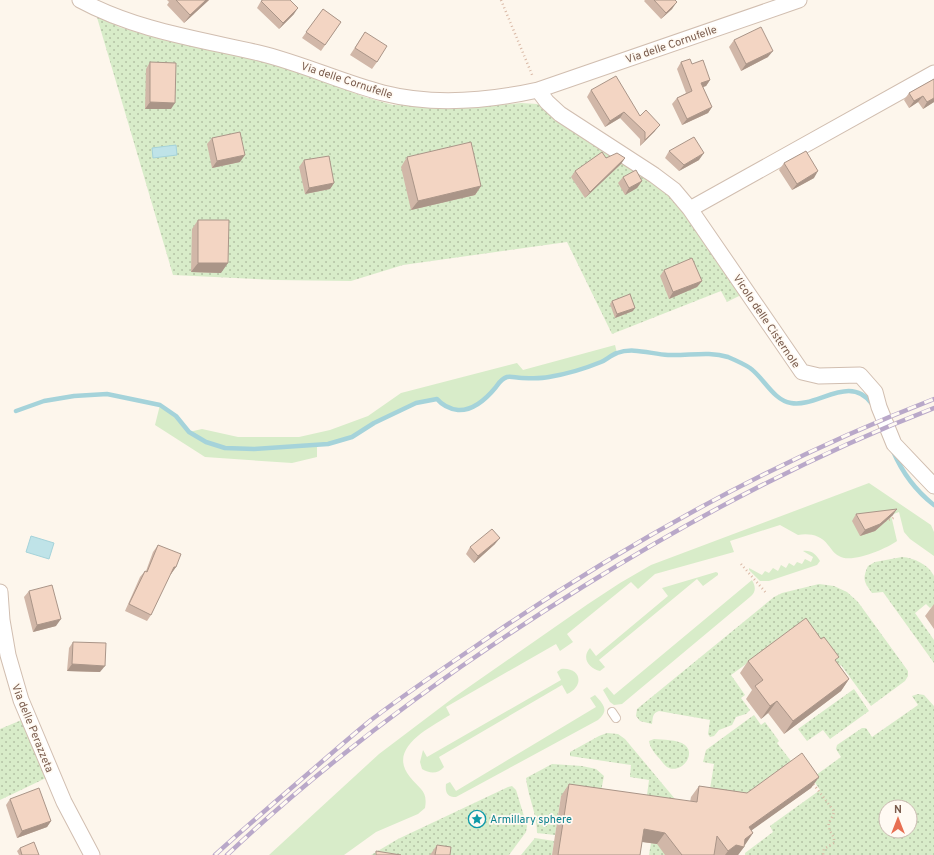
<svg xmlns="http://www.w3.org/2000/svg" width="934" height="855" viewBox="0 0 934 855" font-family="Overpass,sans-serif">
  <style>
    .grass { fill: #d8ecc9 }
    .garden { fill: url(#garden-dots); fill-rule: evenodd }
    .water { fill: #bfe3e8; stroke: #a5d3da }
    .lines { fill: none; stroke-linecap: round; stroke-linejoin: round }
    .stream { stroke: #a5d3da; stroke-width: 4.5 }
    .lane-casing { stroke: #d1beb0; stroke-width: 10 }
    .street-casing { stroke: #d1beb0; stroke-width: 17 }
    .path { stroke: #d9b8a5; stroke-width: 2.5; stroke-dasharray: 1 3; stroke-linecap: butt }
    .lane { stroke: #fff; stroke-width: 8 }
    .street { stroke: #fff; stroke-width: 15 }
    .rail-casing { stroke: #b9a8c9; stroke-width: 4.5 }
    .rail { stroke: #fffaf3; stroke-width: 3; stroke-dasharray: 9; stroke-linecap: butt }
    .wall { fill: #d1b7a8 }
    .shaded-wall { fill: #aa9588 }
    .building { fill: #f3d5c3; stroke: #aa9588 }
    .labels { text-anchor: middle; stroke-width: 3.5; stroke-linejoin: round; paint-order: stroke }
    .street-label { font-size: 11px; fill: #7a5c4d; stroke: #fffaf3 }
    .culture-label { font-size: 11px; fill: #0d838f; stroke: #fffaf3; text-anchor: start }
  </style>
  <defs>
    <pattern id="garden-dots" width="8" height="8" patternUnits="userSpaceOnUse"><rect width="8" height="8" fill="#d8ecc9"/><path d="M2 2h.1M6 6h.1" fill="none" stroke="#b4c2a5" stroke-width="1.8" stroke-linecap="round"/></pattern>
  </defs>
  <rect width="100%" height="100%" fill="#fdf6ec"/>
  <path class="grass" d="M 615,345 L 617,353 C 593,366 566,376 538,379 C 529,380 516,375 508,377 C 502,378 499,382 496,386 C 488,398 474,410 459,410 C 450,409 444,406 437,399 L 416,403 L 374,423 L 352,437 L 328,444 L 317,445 L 317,457 L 292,463 L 205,457 L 155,425 L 160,405 L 176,416 L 189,432 L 202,429 L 238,437 L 299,437 L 330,430 L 368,416 L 401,393 L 517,363 L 523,370 Z
    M 869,483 L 931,525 L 934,532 L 934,556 L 910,539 L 904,532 L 899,512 L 891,515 L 897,541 C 886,549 851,564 839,556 C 834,554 831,548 828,545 C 821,535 809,533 798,535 L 780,525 L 730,541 L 734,552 L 655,574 L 638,589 L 631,582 L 567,634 L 573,642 L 560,651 L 556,644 L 446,707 L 450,715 C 431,727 386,748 410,777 C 420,790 428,790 425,808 L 418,814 L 376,832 L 344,855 L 269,855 L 379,754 L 453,698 L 588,604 L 620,583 L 651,565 Z
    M 803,551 C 811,550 816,554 820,561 L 817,565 L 769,581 L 760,581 L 749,570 L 749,568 L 762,575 L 765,571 L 769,573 L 773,568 L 778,571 L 781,565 L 786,568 L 789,563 L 794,566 L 797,562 L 802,564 L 805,559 L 811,562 L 813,557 Z
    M 716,572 L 718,573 L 718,575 L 703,586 L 697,579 L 599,660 L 605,667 L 600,671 C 589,668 581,658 590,648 L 596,656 L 668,596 L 662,588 Z
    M 752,580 C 756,587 756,592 750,597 L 622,704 L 614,705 L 610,702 L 603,690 L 607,687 L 614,695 Z
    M 561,669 C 581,667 585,686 567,694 L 562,685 L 439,757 L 444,767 C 438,774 430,774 422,769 L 420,762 L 423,750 L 427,757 L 561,680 L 557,672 Z
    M 595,695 C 603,704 610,710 598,720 L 456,797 C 447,797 445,792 446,784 L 450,782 L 456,791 L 596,707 L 590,698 Z"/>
  <path class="garden" d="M 96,14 L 119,27 L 163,40 L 219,48 L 256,56 L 365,97 L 393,105 L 476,107 L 521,103 L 537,104 L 560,115 L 670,190 L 743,294 L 727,302 L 721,291 L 612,334 L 567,242 L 403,265 L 351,281 L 276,280 L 173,275 Z
    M 902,557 C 914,558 928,564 934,576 C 934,582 934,598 934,605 L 930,608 L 926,604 L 915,613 L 934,640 L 934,663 L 883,592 L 872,593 C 864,582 862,579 868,566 L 875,562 Z
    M 819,584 L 834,586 L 847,592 L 858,602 L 908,671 L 908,676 L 905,681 L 871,706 L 841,665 L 835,669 L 797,627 L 731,675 L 745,695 L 741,698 L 750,710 L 746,714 L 736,717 L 732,725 L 719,730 L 714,736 L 710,737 L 708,734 L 710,720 L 659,711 C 652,713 653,718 652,724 L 640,721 L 636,716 L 637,709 L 774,597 L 782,593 Z
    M 854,689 L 869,711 L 830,739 L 823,730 L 807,741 L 798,729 Z
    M 918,694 L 924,695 L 934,706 L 934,855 L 745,855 L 745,853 L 773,832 L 770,826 L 820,790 L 812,778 L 841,757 L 836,749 L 837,745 L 862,728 L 866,728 L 872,737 L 918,705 L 912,696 ZM 886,807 L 910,807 L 910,831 L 886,831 Z
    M 754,715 L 761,725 L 765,722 L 779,741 L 777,743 L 791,761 L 739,799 L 710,789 L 714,764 L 703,762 L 706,750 Z
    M 24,719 L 48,777 L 0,800 L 0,729 Z
    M 607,733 L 618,734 L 625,739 L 680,805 L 658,809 L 660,797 L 647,795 L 649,780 L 630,777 L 631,765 L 570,756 L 570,752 L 599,736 Z
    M 654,739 C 663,740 677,739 685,745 C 697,755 680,775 667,767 C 664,765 661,760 658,757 C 654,752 650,748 649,741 Z
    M 552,764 L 582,766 L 596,769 L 604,776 L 599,801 L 561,796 L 555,835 L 537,833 C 537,814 528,797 526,778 Z
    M 512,786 L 516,790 L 527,826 L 526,832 L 509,855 L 371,855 L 398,839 L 508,787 Z
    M 535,838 L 554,841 L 552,855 L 521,855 Z
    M 651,843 L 675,847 L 665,855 L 649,855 Z"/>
  <path class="water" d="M 176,145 L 177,155 L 153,158 L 152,148 Z
    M 31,536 L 54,543 L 49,559 L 26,552 Z"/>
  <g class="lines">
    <path class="stream" d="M 16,411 L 44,401 L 74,396 L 107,394 L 160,405 L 176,416 L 189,432 L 206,442 L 225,448 L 254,449 L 328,444 L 352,437 L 374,423 L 416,403 L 437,399 C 443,406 450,409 458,410 C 474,411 487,398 496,387 C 499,383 501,379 507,377 C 512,376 516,378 522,378 C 531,378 539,379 549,377 C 567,374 584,369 601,362 C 606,360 611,355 617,353 C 633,347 651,354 668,355 C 688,356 709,351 728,357 C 735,360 744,364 750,368 C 764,378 773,400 791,403 C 817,408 850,373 872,404
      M 893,451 C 902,472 916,491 934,505"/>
    <defs>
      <path id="lane" d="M 612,712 L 616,718"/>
      <path id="street" d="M 80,0 C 135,30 198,39 259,53 C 301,63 341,82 383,93 C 434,106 488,101 538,90 L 799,0
        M 538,90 L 547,102 L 560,114 L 654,175 L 674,190 L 690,209 L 802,372 L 819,376 L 860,375 L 875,392 L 879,407 L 894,444 L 934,486
        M 690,209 L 934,73
        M 0,592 L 2,620 L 8,655 L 21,700 L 64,802 L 92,855"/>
    </defs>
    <use href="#lane" class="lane-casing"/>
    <use href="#street" class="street-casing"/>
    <path class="path" d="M 501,0 L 533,77
      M 885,521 L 896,517
      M 741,564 L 767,594
      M 811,781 L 834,811 C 834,817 827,822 829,827 C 830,834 835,835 834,843 L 824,849 L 823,855"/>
    <use href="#lane" class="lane"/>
    <use href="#street" class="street"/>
    <defs>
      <path id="rail" d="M 215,855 C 251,822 288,791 325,759 C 340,746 355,733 371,720 C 404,695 439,671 473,648 C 617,548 771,462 934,399
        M 227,855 C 336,752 458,664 584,586 C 695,517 812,455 934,408"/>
    </defs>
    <use href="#rail" class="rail-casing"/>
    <use href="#rail" class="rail"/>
  </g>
  <path class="wall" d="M 167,0 L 209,0 L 184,23 L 167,5 L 169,2 Z
    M 645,0 L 675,0 L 672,9 L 661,19 L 644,1 Z
    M 261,1 L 294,14 L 279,29 L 257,8 Z
    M 323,9 L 341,22 L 321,51 L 302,38 Z
    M 365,32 L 377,62 L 372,69 L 350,55 Z
    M 734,40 L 768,57 L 741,71 L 729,47 Z
    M 150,62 L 171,109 L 145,109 L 146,69 Z
    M 681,62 L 692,64 L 710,80 L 706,86 L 703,87 L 712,107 L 708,113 L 682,125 L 672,104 L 677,98 L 686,93 L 677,69 Z
    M 934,79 L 934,102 L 923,109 L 918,102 L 909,108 L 904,100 L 909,93 Z
    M 591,90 L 640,116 L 655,131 L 640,146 L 640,139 L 620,118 L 605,127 L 587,97 Z
    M 212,138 L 240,162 L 212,168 L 207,144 Z
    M 669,151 L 699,160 L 679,171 L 665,158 Z
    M 407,157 L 481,186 L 475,195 L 411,210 L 401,167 Z
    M 606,158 L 625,158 L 621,164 L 585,198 L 571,177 L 575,171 Z
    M 304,160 L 334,183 L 330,189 L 305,194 L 299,167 Z
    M 784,163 L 814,178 L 792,190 L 779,170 Z
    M 623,177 L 642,181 L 637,188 L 625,195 L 618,183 Z
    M 198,220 L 221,273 L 191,272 L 192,229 Z
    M 664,270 L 702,281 L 697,287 L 669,299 L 660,276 Z
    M 612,301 L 633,311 L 615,318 L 610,304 Z
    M 856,514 L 893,515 L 875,531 L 860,536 L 852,521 Z
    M 495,544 L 474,563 L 466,554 L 470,547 Z
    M 158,545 L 176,567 L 171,574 L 170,574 L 151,615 L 147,621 L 125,611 L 140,577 L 145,571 L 146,571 L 153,552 Z
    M 29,591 L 56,626 L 33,632 L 24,597 Z
    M 934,604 L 934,629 L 925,616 Z
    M 73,642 L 100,672 L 67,671 L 69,648 Z
    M 748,661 L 836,661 L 849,679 L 841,691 L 784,734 L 768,713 L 761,719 L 746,699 L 752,690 L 740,673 Z
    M 819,777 L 811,788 L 751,830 L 753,833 L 744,845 L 744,847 L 738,855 L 665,855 L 657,844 L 642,842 L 640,855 L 552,855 L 561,796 L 569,784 L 690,802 L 691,797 L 699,786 L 747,793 Z
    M 10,799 L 51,821 L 47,827 L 17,838 L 6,805 Z
    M 437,845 L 450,855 L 430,855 Z
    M 20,848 L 39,855 L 19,855 L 17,851 Z"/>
  <path class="shaded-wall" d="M 206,0 L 209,0 L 184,23 L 190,15 Z
    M 677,2 L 672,9 L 661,19 L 666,13 Z
    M 298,8 L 294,14 L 279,29 L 283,23 Z
    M 773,51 L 768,57 L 741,71 L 746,64 Z
    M 710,80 L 706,86 L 697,89 L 701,83 Z
    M 923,96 L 918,102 L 909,108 L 914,101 Z
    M 934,98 L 934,102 L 923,109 L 927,102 Z
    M 150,102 L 175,103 L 171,109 L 145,109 Z
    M 712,107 L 708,113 L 682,125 L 687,119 Z
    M 624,112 L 620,118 L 605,127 L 610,121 Z
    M 660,125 L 655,131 L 640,146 L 645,140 Z
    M 704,153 L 699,160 L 679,171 L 684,165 Z
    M 245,155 L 240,162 L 212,168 L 217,161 Z
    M 625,158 L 621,164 L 585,198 L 590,192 Z
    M 818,171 L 814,178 L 792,190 L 797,184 Z
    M 642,181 L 637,188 L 625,195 L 629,188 Z
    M 334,183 L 330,189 L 305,194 L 309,188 Z
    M 481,186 L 475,195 L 411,210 L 418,201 Z
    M 198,263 L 228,263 L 221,273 L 191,272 Z
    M 702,281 L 697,287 L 669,299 L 673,292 Z
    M 635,308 L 633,311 L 615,318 L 617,314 Z
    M 897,509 L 893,515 L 875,531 L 860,536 L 865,530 Z
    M 500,538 L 495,544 L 474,563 L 478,556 Z
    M 174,567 L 176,567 L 171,574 L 169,573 Z
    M 61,619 L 56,626 L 33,632 L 37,625 Z
    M 72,664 L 105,666 L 100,672 L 67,671 Z
    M 849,679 L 841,691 L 784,734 L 793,721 Z
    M 777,701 L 768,713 L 761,719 L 770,706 Z
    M 819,777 L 811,788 L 741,838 L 749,827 Z
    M 51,821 L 47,827 L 17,838 L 22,831 Z
    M 644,829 L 665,833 L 657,844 L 636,841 Z
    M 753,833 L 745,845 L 742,847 L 744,847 L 738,855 L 725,855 L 728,851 Z"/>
  <path class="building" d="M 176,0 L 206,0 L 190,15 Z
    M 263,0 L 290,0 L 298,8 L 283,23 L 261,1 Z
    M 654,0 L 675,0 L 677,2 L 666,13 Z
    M 323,9 L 341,22 L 325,45 L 306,32 Z
    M 761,27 L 773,51 L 746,64 L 734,40 Z
    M 365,32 L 387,46 L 377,62 L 355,48 Z
    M 690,59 L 692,64 L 703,60 L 710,80 L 701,83 L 712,107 L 687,119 L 677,98 L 692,91 L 681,62 Z
    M 150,62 L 176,63 L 175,103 L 150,102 Z
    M 616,76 L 640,116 L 646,110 L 660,125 L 645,140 L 645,132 L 624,112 L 610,121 L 591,90 Z
    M 934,79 L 934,98 L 927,102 L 923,96 L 914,101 L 909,93 Z
    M 240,132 L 245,155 L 217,161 L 212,138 Z
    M 694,137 L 704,153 L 684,165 L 669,151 Z
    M 471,142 L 481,186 L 418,201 L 407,157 Z
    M 806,151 L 818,171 L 797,184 L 784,163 Z
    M 602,152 L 606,158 L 617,153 L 625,158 L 590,192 L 575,171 Z
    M 329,156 L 334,183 L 309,188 L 304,160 Z
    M 636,170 L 642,181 L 629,188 L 623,177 Z
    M 198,220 L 229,220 L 228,263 L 198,263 Z
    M 692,258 L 702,281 L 673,292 L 664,270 Z
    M 630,294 L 635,308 L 617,314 L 612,301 Z
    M 897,509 L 880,524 L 865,530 L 856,514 Z
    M 492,529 L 500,538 L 478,556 L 470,547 Z
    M 158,545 L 181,554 L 176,567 L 174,567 L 151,615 L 129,604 L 145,571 L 147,572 Z
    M 52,585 L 61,619 L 37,625 L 29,591 Z
    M 806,618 L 821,639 L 824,637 L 839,657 L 835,660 L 849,679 L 793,721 L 777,701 L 770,706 L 755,686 L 763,680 L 748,661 Z
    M 73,642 L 106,643 L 105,666 L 72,664 Z
    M 802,753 L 819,777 L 749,827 L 753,833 L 745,839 L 744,847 L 736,845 L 728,851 L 717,836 L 714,855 L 682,855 L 665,833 L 644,829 L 640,855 L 558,855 L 569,784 L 697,802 L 699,786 L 747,793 Z
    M 39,788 L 51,821 L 22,831 L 10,799 Z
    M 34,842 L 39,855 L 22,855 L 20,848 Z
    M 437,845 L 451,847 L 450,855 L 435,855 Z
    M 376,851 L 401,855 L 376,855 Z"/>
  <defs>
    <symbol id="sight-ring" viewBox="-11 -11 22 22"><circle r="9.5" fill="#fffaf3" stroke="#0f9aa8" stroke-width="1.5"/><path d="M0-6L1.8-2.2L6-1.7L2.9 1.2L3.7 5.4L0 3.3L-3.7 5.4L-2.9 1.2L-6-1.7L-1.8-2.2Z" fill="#0f9aa8"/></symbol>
  </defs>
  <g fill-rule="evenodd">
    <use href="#sight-ring" x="467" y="809" width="20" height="20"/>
  </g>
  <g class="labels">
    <g class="street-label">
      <text transform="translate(671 44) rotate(-19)" y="4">Via delle Cornufelle</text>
      <text transform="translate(347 80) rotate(18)" y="4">Via delle Cornufelle</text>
      <text transform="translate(767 321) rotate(56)" y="4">Vicolo delle Cisternole</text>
      <text transform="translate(33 728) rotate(68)" y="4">Via delle Perazzeta</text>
    </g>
    <g class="culture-label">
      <text x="490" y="823">Armillary sphere</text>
    </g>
  </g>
  <g transform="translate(898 819)"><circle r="19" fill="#fffaf3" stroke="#cabbb1"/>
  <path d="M0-3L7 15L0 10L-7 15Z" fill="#e76f51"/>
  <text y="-6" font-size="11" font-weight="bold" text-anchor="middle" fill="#7a5c4d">N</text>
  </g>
</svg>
